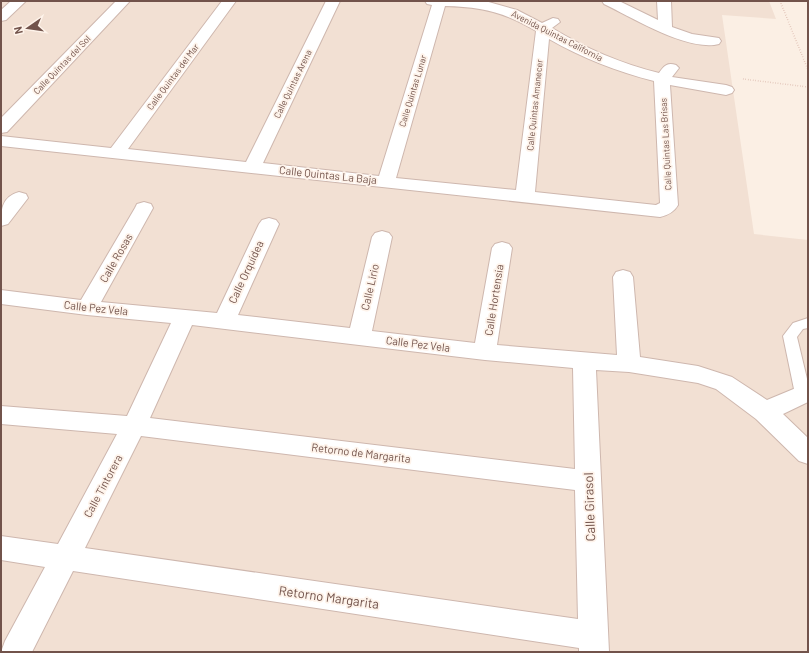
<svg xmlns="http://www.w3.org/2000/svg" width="809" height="653" viewBox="0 0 809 653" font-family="Barlow,sans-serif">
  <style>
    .residential { fill: #f2e0d3 }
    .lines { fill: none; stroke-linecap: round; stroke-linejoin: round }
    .service-casing { stroke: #ceb7ae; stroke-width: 2 }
    .minor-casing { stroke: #ceb7ae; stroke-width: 2 }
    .path { stroke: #d4ada1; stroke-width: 1.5; stroke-dasharray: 0.5 2; stroke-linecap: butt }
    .service { fill: #fff; fill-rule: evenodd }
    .minor { fill: #fff; fill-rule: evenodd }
    .labels { text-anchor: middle; stroke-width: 3.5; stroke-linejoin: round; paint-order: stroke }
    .far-street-label { font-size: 9px; fill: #72534b; stroke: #fef3ea }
    .street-label { font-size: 11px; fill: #72534b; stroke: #fef3ea }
    .near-street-label { font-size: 13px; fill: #72534b; stroke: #fef3ea }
  </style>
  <rect width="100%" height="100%" fill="#fbefe4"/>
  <path class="residential" d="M 1,1 L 769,1 L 776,19 L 722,15 L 754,234 L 808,240 L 808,652 L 1,652 Z"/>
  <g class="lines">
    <defs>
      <path id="service" d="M 808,318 L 808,328 L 803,329 L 797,337 L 808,383 L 808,398 L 803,400 L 798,398 L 795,394 L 783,336 L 793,323 Z"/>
      <path id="minor" d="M 11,1 L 26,1 L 6,20 L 1,21 L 1,10 Z
        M 116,1 L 130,1 L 7,132 L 1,133 L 1,118 Z
        M 222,1 L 236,1 L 128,149 L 246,162 L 326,1 L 340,1 L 263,163 L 379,176 L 432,5 L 427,4 L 425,1 L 485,1 L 517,10 L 542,23 L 553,18 L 558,19 L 560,22 L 552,28 C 585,48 622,64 659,73 C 664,66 667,62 676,65 L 679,68 L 672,77 L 726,85 L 732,87 L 734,90 L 732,93 L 726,95 L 670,85 L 678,205 C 674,212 668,215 660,217 L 1,146 L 1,136 L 111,148 ZM 445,6 C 482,7 504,12 536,31 L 516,190 L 396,178 ZM 549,39 C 582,58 618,72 654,81 L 660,203 L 656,205 L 535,192 Z
        M 602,1 L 619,1 L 658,20 L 657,1 L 671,1 L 672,27 L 692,34 L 719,38 L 721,41 L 719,44 C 688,52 633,18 604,4 Z
        M 19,192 L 26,194 L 28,198 L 8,224 L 1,226 C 1,211 1,197 19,192 Z
        M 144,202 L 151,204 L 153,208 L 101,302 L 217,313 L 259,224 L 262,220 L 269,218 L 276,220 L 279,224 L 238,315 L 350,328 L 372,237 L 375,233 L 382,231 L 389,233 L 392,237 L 372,331 L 475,343 L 492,248 L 495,244 L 502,242 L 509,244 L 512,248 L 497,345 L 617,355 L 613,277 L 616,272 L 623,270 L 630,272 L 633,277 L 640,357 L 698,366 L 732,377 L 767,400 L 808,383 L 808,402 L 783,414 L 808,438 L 808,464 L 799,461 L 756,419 L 716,389 L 698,383 L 629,372 L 596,370 L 609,652 L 579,652 L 579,648 L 73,571 L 32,652 L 1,652 L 5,641 L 45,567 L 1,560 L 1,536 L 58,544 L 117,434 L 1,424 L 1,406 L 127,416 L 171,323 L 87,315 L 1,304 L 1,290 L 81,300 L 135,208 L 137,204 ZM 192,325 L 485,360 L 573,368 L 575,469 L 150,418 ZM 141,436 L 575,490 L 578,619 L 85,548 Z"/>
    </defs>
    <use href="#service" class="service-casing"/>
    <use href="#minor" class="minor-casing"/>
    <path class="path" d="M 780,1 L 808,70
      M 743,79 L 808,87"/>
    <use href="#service" class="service"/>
    <use href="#minor" class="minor"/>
  </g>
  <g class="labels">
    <g class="far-street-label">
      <text transform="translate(557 36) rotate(27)" y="3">Avenida Quintas California</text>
      <text transform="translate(62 65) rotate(-46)" y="3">Calle Quintas del Sol</text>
      <text transform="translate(173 77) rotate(-53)" y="3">Calle Quintas del Mar</text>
      <text transform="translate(293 84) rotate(-64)" y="3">Calle Quintas Arena</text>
      <text transform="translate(413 91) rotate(-73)" y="3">Calle Quintas Lunar</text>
      <text transform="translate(535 105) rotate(-84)" y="3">Calle Quintas Amanecer</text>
      <text transform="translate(666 144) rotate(-93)" y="3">Calle Quintas Las Brisas</text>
    </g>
    <g class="street-label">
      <text transform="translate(328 175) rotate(6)" y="4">Calle Quintas La Baja</text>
      <text transform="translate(116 258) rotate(-60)" y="4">Calle Rosas</text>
      <text transform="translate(246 272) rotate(-65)" y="4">Calle Orquídea</text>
      <text transform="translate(370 287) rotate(-77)" y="4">Calle Lirio</text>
      <text transform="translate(494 300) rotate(-81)" y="4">Calle Hortensia</text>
      <text transform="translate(96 308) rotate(6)" y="4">Calle Pez Vela</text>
      <text transform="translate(418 344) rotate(7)" y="4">Calle Pez Vela</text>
      <text transform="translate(361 453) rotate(7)" y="4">Retorno de Margarita</text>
      <text transform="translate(103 486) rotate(-62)" y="4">Calle Tintorera</text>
    </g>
    <g class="near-street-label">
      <text transform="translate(589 507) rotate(-92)" y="5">Calle Girasol</text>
      <text transform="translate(329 597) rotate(8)" y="5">Retorno Margarita</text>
    </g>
  </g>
  <rect width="809" height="653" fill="none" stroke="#72534b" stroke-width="4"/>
  <g transform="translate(28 28) rotate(257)" stroke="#fef3ea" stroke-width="3" paint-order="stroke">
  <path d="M0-3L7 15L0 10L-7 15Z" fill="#72534b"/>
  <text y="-6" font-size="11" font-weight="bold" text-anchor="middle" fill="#72534b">N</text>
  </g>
</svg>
